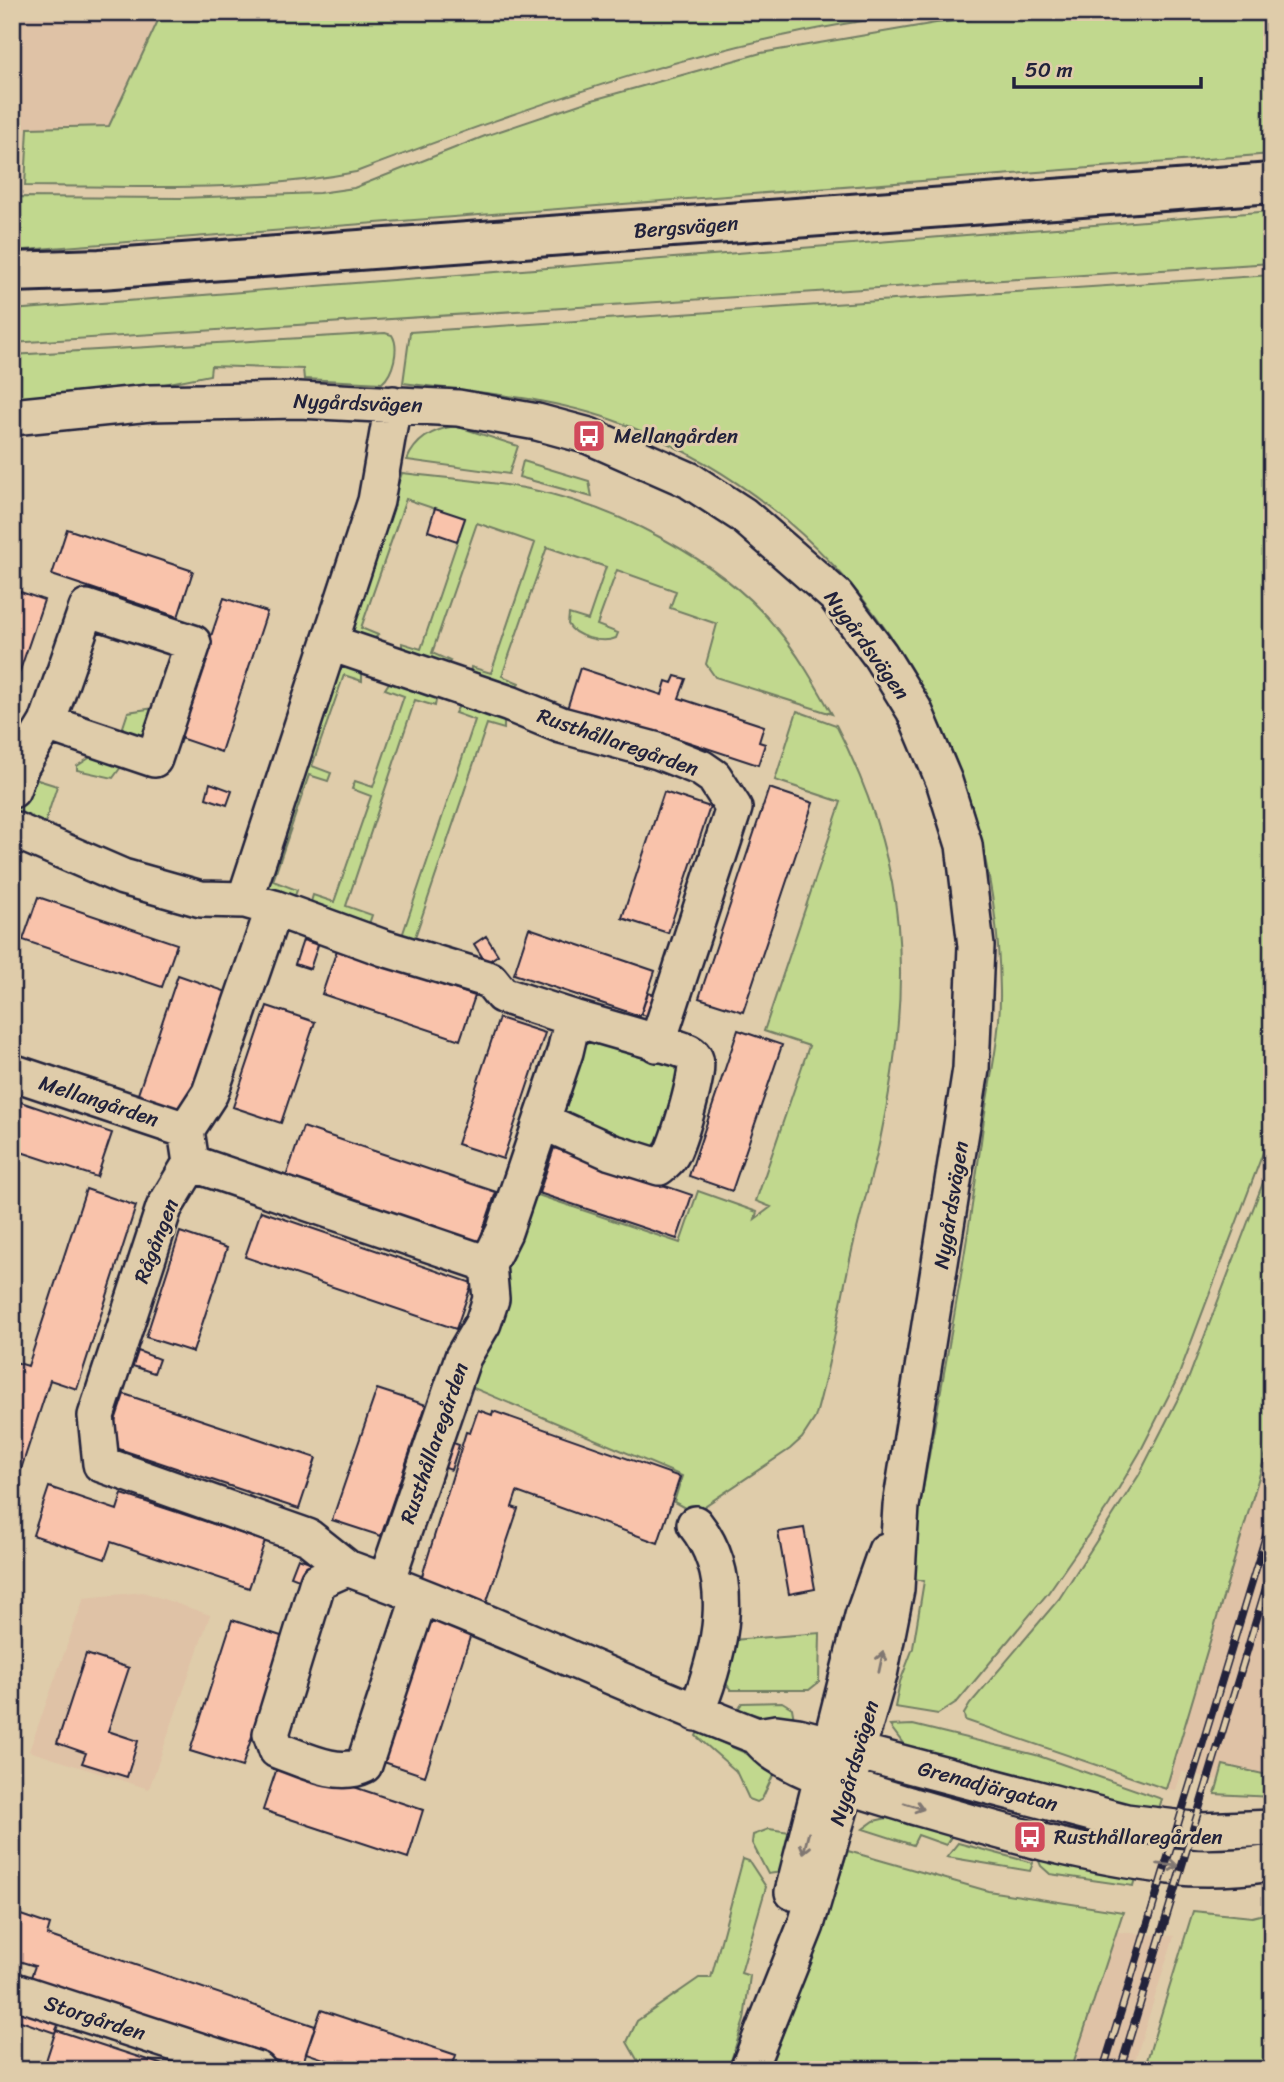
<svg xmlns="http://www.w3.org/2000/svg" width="1284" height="2082" viewBox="0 0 1284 2082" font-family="Sriracha,sans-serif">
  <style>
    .built { fill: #dfc2a6 }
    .green { fill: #c1d88e; stroke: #727d64; stroke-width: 2 }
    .building { fill: #f9c3ab; stroke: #22223b; stroke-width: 2 }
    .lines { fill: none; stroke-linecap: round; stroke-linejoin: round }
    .minor-casing { stroke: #22223b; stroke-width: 40 }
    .major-casing { stroke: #22223b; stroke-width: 44 }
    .minor { stroke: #dfccaa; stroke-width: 35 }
    .major { stroke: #dfccaa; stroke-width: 38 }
    .rail-casing { stroke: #22223b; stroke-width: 8 }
    .rail { stroke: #dfccaa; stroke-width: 5; stroke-dasharray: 16; stroke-linecap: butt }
    .oneway { stroke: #807772 }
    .labels { text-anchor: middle; stroke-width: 6; stroke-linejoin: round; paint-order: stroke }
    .street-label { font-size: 21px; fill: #22223b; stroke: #dfccaa }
    .poi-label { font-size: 21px; fill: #22223b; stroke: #dfccaa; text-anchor: start }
  </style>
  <rect width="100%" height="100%" fill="#dfccaa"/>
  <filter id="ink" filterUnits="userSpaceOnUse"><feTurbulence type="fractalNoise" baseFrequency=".0143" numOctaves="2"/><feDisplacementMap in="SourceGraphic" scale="14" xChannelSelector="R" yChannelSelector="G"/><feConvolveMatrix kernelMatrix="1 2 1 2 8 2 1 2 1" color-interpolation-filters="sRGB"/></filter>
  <g filter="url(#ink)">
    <path class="built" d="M 12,12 L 162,12 L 109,126 L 12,129 Z
      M 1272,1433 L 1272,1776 L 1224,1766 L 1219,1780 L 1182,1772 L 1176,1790 L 1166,1789 Z
      M 143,1592 L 210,1615 L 149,1789 L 29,1751 L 84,1598 Z
      M 1116,1932 L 1174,1936 L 1132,2070 L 1071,2070 Z"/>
    <path class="green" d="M 162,12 L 929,12 C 731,33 541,102 356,172 C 248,193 134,186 25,186 L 28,128 L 109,126 Z
      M 1037,12 L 1272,12 L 1272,154 L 12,251 L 12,197 L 180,198 L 319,193 L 354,188 L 485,136 L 589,101 L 761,53 L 936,23 Z
      M 1272,211 L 1272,263 L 12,343 L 12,310 Z
      M 1272,275 L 1272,1129 L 1178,1377 L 1140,1452 L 1109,1505 L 1048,1593 L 958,1701 L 938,1714 L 895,1707 L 900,1682 L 913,1648 L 924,1581 L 915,1579 L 915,1534 C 939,1398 966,1262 983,1126 C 989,1082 1001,1035 1000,991 C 997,747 862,520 631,427 C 559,397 480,393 403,383 L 410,332 Z
      M 385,333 L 392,335 C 400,348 393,374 382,383 L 304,379 L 303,369 L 211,366 L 210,375 L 149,387 L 12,400 L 12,355 Z
      M 456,426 L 518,446 L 509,474 L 407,460 C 416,438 434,429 456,426 Z
      M 523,461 L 589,481 L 592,497 L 519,477 Z
      M 402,473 C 444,478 487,481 529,489 C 614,506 722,560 777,629 C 799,655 815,684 832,714 L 715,677 L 706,664 L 717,624 L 670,608 L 676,591 L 617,570 L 597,625 L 618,633 L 616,638 C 603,644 574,637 568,624 L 569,614 L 588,620 L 606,567 L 547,547 L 502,676 L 519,683 L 513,690 L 470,673 L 471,667 L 491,673 L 535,543 L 477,523 L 432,653 L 450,661 L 444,667 L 402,651 L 402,643 L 421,649 L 465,519 L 406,499 L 361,628 L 378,635 L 371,643 L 355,636 L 352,627 L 356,606 Z
      M 347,663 L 362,667 L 362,681 L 344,675 L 312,766 L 331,773 L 328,781 L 309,775 L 273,881 L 297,890 L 292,904 L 269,893 L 265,884 L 340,666 Z
      M 391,680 L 437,695 L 435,706 L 415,700 L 346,906 L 372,915 L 367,930 L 309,909 L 313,895 L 334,902 L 371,796 L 352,789 L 355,781 L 373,787 L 404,696 L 385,689 Z
      M 460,704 L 504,717 L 504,729 L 487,724 L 414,940 L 402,936 L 475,720 L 455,713 Z
      M 161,707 L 148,745 L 120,736 L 128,712 Z
      M 797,711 L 836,725 C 909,867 913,979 881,1135 C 874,1171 862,1206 854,1242 C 840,1300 832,1361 815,1418 L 802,1438 L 790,1449 L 694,1513 L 674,1502 L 682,1476 L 464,1384 L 497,1265 L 526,1191 L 680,1243 L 698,1191 L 757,1212 L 755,1219 L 771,1207 L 756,1201 L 809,1046 L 764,1031 L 841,802 L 775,780 Z
      M 100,751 L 126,760 L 113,778 L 77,770 L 77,766 Z
      M 25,776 L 57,786 L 45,823 L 13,813 Z
      M 582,1035 L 686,1062 L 661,1155 L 561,1121 L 577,1040 Z
      M 1272,1159 L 1272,1433 L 1166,1789 L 965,1720 L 964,1714 L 970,1704 L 1059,1599 L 1139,1475 L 1189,1377 Z
      M 820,1633 L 819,1682 L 809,1690 L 731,1690 L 724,1681 L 733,1640 Z
      M 782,1702 L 792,1708 L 794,1720 L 790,1726 L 738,1709 L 742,1703 Z
      M 913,1725 L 1036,1755 L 1162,1799 L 1157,1814 L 905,1746 L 890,1726 Z
      M 698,1732 L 777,1767 L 762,1799 L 757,1802 L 749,1799 L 736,1771 L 696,1736 Z
      M 1223,1765 L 1272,1776 L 1272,1797 L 1215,1794 Z
      M 887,1818 L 954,1832 L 946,1845 L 918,1835 L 913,1845 L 863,1829 L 874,1821 Z
      M 769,1829 L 797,1833 L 782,1872 L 768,1874 L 752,1843 L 753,1835 Z
      M 958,1843 L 1033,1863 L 1030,1871 L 947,1857 Z
      M 848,1851 L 988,1891 L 1123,1912 L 1071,2070 L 769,2070 L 823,1927 Z
      M 1036,1854 L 1135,1878 L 1133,1886 L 1050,1874 L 1041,1866 Z
      M 743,1859 L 749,1861 L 766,1887 L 741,1973 L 750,1976 L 744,2020 L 728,2070 L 643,2070 L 627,2042 L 637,2021 L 699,1978 L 711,1978 Z
      M 1193,1911 L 1252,1917 L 1272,1912 L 1272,2070 L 1144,2070 Z"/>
    <path class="building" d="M 435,508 L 465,518 L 457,541 L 428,531 Z
      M 67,529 L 193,571 L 178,617 L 52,575 Z
      M 12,589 L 44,600 L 12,694 Z
      M 224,598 L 267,612 L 221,752 L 177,737 Z
      M 580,668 L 662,695 L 666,681 L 672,683 L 675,676 L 686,679 L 679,698 L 764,726 L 759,742 L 765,744 L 758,765 L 655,731 L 652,737 L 567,709 Z
      M 210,783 L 232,791 L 227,805 L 206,798 Z
      M 769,788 L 813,803 L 743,1012 L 699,998 Z
      M 664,792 L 710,807 L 668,933 L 622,918 Z
      M 38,897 L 177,944 L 162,987 L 23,940 Z
      M 529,928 L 655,971 L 640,1016 L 514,974 Z
      M 486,936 L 498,955 L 486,963 L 474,944 Z
      M 303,940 L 318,945 L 310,969 L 295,964 Z
      M 337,950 L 475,996 L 460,1040 L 322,994 Z
      M 178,975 L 227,992 L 184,1122 L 134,1106 Z
      M 648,993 L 662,997 L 655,1019 L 641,1014 Z
      M 267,1006 L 315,1022 L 281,1123 L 233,1107 Z
      M 499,1018 L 545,1033 L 503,1159 L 457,1144 Z
      M 738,1030 L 782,1045 L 732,1191 L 689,1176 Z
      M 12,1099 L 112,1133 L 97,1177 L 12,1149 Z
      M 303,1127 L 496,1192 L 479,1242 L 286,1177 Z
      M 554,1148 L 692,1195 L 677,1239 L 539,1193 Z
      M 86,1189 L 136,1206 L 77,1389 L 50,1380 L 12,1497 L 12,1361 L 28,1366 Z
      M 261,1211 L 472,1283 L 456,1329 L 245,1257 Z
      M 180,1232 L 227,1248 L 193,1352 L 146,1337 Z
      M 138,1351 L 159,1359 L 154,1373 L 133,1366 Z
      M 377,1389 L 426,1405 L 381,1536 L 332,1520 Z
      M 124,1394 L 316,1458 L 299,1509 L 107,1445 Z
      M 478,1410 L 492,1415 L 493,1411 L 680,1477 L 658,1543 L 517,1492 L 512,1507 L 518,1509 L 485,1607 L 419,1586 L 466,1432 L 470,1433 Z
      M 445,1440 L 459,1445 L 451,1470 L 437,1465 Z
      M 49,1487 L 117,1510 L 122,1494 L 265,1541 L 249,1588 L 111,1542 L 105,1559 L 33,1535 Z
      M 804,1528 L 815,1589 L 789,1594 L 778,1532 Z
      M 298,1558 L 316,1564 L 309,1583 L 291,1576 Z
      M 424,1616 L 472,1631 L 425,1776 L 378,1760 Z
      M 232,1620 L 284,1637 L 242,1767 L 190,1751 Z
      M 86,1654 L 129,1668 L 108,1731 L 138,1741 L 127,1777 L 82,1763 L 86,1753 L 57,1743 Z
      M 279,1762 L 423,1810 L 408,1858 L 263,1810 Z
      M 12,1912 L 50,1925 L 47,1935 L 315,2026 L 301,2069 L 31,1977 L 35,1966 L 12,1959 Z
      M 12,2002 L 60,2020 L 55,2033 L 12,2018 Z
      M 321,2010 L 456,2055 L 451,2070 L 356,2070 L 306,2053 Z
      M 56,2030 L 172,2068 L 176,2070 L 43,2070 Z"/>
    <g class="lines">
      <defs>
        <path id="minor" d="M 12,417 L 150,403 L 299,400 L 458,408 L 537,422 L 589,436 L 689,480 L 743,515 L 836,596 L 880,655 L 914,710 L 944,781 L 964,845 L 976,946 L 971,1069 L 901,1506 L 896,1589 L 879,1675 L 806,1925 L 748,2070
          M 331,643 L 510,704 L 561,725 L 658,751 L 701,768 L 714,777 L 734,808 L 657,1044
          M 12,790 L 21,766 L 47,723 L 87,608 L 193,643 L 154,759 L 47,723
          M 12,829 L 123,877 L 201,899 L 245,900 L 274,908 L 384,948 L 490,980 L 502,995 L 573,1018
          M 245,900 L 376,501 L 393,404
          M 274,908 L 210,1093 L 186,1130 L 191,1163 L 164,1208 L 96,1416 L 101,1464 L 308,1537 L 347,1568
          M 12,1072 L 186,1130
          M 191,1163 L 488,1264
          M 695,1524 C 739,1579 720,1653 696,1713
          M 386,1582 L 463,1357 L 483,1323 L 491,1299 L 488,1264 L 504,1232 L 565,1052 L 573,1018 L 677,1048 C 683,1050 692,1052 695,1059 C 701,1068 678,1143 671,1155 C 668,1160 664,1163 659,1167 L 611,1152 L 542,1121
          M 420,1596 L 364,1765 C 338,1778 303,1759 277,1750 L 271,1734 L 318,1581 L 347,1568 C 486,1618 619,1683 757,1736 L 776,1733 L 798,1736 L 1126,1822 L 1201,1831 L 1272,1828
          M 757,1736 C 763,1743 768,1749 776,1754 C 815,1779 862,1790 906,1804 C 992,1829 1081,1856 1171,1866 C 1204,1870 1238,1868 1272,1863
          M 793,1892 L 863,1616 L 886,1551
          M 12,1990 L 258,2070"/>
        <path id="major" d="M 12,272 L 100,269 L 1272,183"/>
      </defs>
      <use href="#minor" class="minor-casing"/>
      <use href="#major" class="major-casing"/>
      <use href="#minor" class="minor"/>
      <use href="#major" class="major"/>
      <defs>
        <path id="rail" d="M 1103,2070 L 1272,1516
          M 1120,2070 L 1272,1568"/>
      </defs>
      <use href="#rail" class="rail-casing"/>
      <use href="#rail" class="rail"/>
    </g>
    <defs><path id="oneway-shaft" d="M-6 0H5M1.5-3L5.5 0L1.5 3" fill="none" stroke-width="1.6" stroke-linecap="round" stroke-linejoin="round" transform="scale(1.75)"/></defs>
    <g class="oneway">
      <use href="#oneway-shaft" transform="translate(881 1662) rotate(-78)"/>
      <use href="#oneway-shaft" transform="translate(914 1806) rotate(17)"/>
      <use href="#oneway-shaft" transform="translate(806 1843) rotate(104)"/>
      <use href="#oneway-shaft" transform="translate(1168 1865) rotate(6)"/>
    </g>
  </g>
  <defs>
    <symbol id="bus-square" viewBox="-11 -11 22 22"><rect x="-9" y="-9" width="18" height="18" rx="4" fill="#d1495b" stroke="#dfccaa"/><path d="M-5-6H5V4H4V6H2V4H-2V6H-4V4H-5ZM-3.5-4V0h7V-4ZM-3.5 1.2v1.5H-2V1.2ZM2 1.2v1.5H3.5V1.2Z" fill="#fff"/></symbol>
  </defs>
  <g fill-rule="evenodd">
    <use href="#bus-square" x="570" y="417" width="38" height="38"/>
    <use href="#bus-square" x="1011" y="1818" width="38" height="38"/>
  </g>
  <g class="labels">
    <g class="street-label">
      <text transform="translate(686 227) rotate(-4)" y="7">Bergsvägen</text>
      <text transform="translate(358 403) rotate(2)" y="7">Nygårdsvägen</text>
      <text transform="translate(867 645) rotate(54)" y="7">Nygårdsvägen</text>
      <text transform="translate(618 742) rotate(19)" y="7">Rusthållaregården</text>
      <text transform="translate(99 1101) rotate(18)" y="7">Mellangården</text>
      <text transform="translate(951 1205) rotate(-81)" y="7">Nygårdsvägen</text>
      <text transform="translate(156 1241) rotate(-69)" y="7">Rågången</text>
      <text transform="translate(434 1443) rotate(-71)" y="7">Rusthållaregården</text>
      <text transform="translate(854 1763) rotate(-74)" y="7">Nygårdsvägen</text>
      <text transform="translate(988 1786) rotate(15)" y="7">Grenadjärgatan</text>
      <text transform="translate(95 2018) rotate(18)" y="7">Storgården</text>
    </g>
    <g class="poi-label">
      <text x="614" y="443">Mellangården</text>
      <text x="1054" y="1844">Rusthållaregården</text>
    </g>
  </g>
  <rect width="1284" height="2082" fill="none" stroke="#dfccaa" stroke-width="42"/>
  <rect x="21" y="21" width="1242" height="2040" fill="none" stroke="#22223b" stroke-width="2.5" filter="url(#ink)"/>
  <path d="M1014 77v10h187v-10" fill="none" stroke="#22223b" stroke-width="3.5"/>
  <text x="1025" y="77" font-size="21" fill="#22223b" stroke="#dfccaa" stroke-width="5" paint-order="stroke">50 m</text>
</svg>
